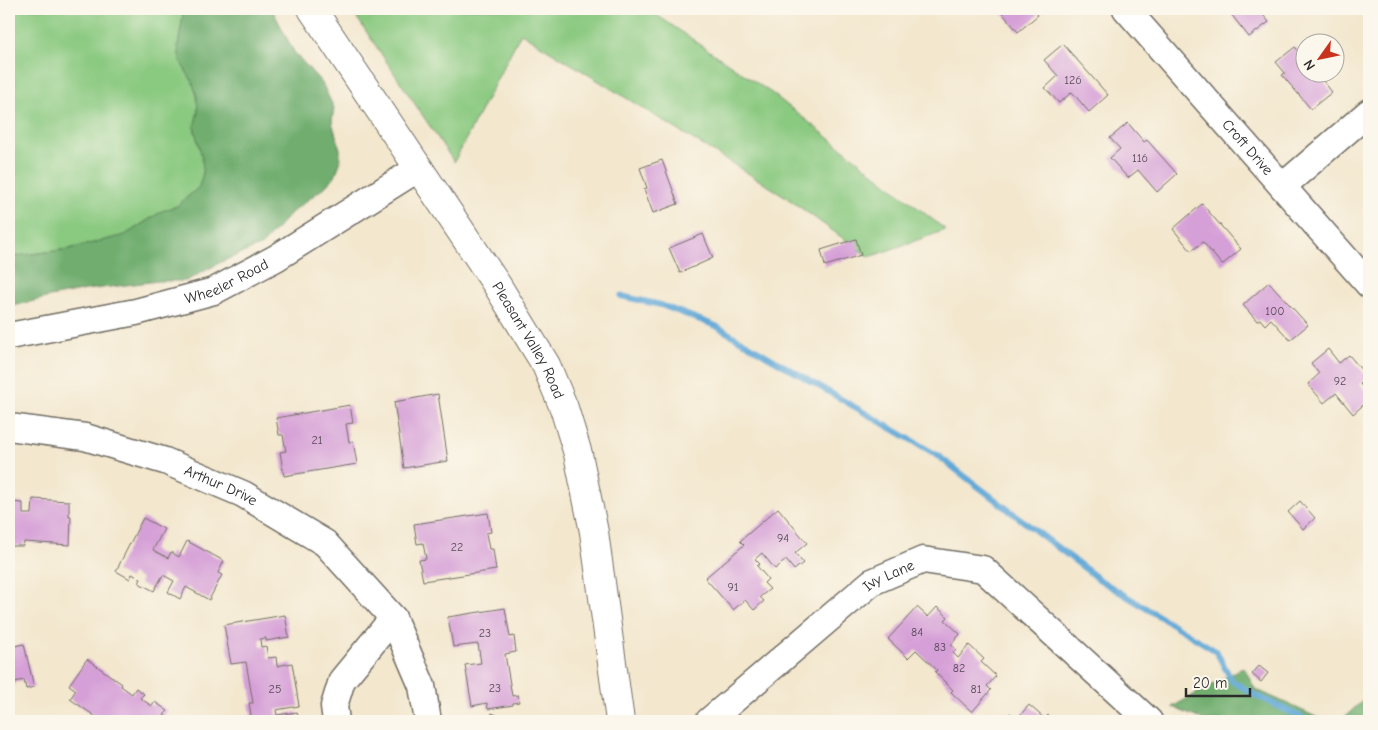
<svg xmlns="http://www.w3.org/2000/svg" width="1378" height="730" viewBox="0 0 1378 730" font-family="'Comic Neue',sans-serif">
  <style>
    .green { fill: #8ac980; stroke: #5a7a56 }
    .forest { fill: #6fad6e; stroke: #4d6c4c }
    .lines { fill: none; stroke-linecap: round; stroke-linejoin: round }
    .stream { stroke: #61a8d7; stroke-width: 6 }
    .building { fill: #d59fd7 }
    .minor-casing { stroke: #716d64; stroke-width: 29 }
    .major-casing { stroke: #716d64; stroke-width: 30 }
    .minor { stroke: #fff; stroke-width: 26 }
    .major { stroke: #fff; stroke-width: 28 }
    .labels { text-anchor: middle; stroke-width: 4; stroke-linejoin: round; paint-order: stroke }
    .number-label { font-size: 12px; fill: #564856 }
    .street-label { font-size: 15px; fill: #2b2b2b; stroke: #fbf7ec }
  </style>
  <rect width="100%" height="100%" fill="#fbf7ec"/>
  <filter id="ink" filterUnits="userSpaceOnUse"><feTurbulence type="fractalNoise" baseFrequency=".02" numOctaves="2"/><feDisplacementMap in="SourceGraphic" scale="10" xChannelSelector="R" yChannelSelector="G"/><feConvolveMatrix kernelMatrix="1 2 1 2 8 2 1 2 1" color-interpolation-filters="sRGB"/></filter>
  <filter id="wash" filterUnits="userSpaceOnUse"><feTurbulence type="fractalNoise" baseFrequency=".0096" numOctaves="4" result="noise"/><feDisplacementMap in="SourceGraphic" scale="20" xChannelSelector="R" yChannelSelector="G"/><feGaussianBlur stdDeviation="1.12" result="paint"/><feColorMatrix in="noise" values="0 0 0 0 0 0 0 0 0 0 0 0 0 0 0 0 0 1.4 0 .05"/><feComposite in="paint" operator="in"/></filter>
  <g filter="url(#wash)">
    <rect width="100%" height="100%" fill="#f3e7ce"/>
    <path class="green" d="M 9,9 L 184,9 L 178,46 L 180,61 L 192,81 L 197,96 L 198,112 L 194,127 L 202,157 L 203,173 L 199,187 L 177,206 L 162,211 L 125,235 L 69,249 L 9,257 Z
      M 351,9 L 648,9 L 773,94 L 946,230 L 869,257 L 783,195 L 521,33 L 454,162 Z"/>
    <path class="forest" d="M 184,9 L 272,9 L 294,52 L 322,83 L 334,108 L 332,122 L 340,149 L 340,163 L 335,176 L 325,187 L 292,212 L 262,245 L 223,261 L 186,281 L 158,281 L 86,290 L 50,297 L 9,307 L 9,257 L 69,249 L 125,235 L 162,211 L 177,206 L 199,187 L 203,173 L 202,157 L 194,127 L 198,112 L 197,96 L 192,81 L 180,61 L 178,46 Z
      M 1244,667 L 1255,689 L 1325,721 L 1205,721 L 1172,707 Z
      M 1369,695 L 1369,721 L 1340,721 Z"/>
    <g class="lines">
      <path class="stream" d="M 621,296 L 661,305 L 716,326 L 937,455 L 1100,580 L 1216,651 L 1232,681 L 1257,696 L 1309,721"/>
    </g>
    <g id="blocks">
      <path class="building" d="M 999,9 L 1033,9 L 1038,15 L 1018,32 Z
        M 1227,9 L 1258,9 L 1269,22 L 1249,37 Z
        M 1063,44 L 1108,95 L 1089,112 L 1072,92 L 1059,103 L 1045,88 L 1058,76 L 1044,60 Z
        M 1295,47 L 1306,60 L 1306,72 L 1316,72 L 1332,92 L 1311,109 L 1282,75 L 1285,73 L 1276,62 Z
        M 1128,123 L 1144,142 L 1147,140 L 1177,174 L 1157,192 L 1138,170 L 1128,178 L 1110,158 L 1120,149 L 1110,138 Z
        M 662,160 L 678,204 L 653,213 L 644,189 L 647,188 L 640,168 Z
        M 1202,204 L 1241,249 L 1222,265 L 1203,242 L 1191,251 L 1173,229 Z
        M 703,234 L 713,258 L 680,273 L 669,248 Z
        M 856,239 L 861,255 L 825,266 L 821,250 Z
        M 1269,282 L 1308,325 L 1290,340 L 1271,319 L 1265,325 L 1260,319 L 1257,321 L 1243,305 Z
        M 1328,349 L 1339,363 L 1349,355 L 1368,378 L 1360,384 L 1369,395 L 1369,400 L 1353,414 L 1336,393 L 1324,403 L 1308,384 L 1319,374 L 1311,363 Z
        M 438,394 L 448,461 L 404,468 L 394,402 Z
        M 350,405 L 353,423 L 346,424 L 349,442 L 353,441 L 357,464 L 284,476 L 280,452 L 286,451 L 283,435 L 279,435 L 276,418 Z
        M 33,499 L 69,501 L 69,516 L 71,516 L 70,545 L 24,542 L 23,546 L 11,546 L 11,543 L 9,543 L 9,502 L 23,503 L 23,514 L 32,514 Z
        M 1300,501 L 1315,518 L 1303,529 L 1288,512 Z
        M 778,508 L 807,543 L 795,553 L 803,563 L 794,570 L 786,560 L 775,569 L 762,553 L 755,559 L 760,564 L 757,566 L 768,579 L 764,583 L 770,589 L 760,597 L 764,601 L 754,610 L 745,600 L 733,610 L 705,578 L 744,545 L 740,541 Z
        M 488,513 L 491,532 L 486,533 L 489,549 L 493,549 L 496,570 L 423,581 L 419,560 L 426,559 L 423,543 L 417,544 L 414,524 Z
        M 143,518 L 164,529 L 153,550 L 168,558 L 171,552 L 179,557 L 187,541 L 224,561 L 218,573 L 222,575 L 209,600 L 186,587 L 180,599 L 168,592 L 174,581 L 163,575 L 154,591 L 139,583 L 141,579 L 132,574 L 130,579 L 116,571 Z
        M 917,607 L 928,617 L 937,607 L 948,617 L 945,620 L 960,634 L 951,645 L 956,649 L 953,653 L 958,658 L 969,645 L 984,659 L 981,662 L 996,676 L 987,686 L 991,690 L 972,712 L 951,692 L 953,690 L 935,672 L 937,670 L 916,650 L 908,658 L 888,639 Z
        M 505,608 L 510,637 L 514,636 L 516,652 L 505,654 L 512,696 L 518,695 L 519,702 L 513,703 L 513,705 L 488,709 L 487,703 L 472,706 L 465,665 L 481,663 L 478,644 L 453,647 L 448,617 Z
        M 285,615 L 289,637 L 266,641 L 266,638 L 260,639 L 261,647 L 266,646 L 268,658 L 276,657 L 277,666 L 292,663 L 299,706 L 276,710 L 277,715 L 297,712 L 299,721 L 252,721 L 249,703 L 253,703 L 246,662 L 231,664 L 224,625 Z
        M 24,644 L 34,687 L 26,689 L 24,680 L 15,682 L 15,685 L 9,686 L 9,647 Z
        M 87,659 L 122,684 L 121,686 L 132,694 L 136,688 L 144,694 L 140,698 L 152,706 L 155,702 L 168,711 L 164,715 L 173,721 L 102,721 L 70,699 L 76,690 L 69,685 Z
        M 1259,666 L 1268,673 L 1261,682 L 1252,674 Z
        M 1029,705 L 1045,719 L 1048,715 L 1054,721 L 1002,721 L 1010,713 L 1017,719 Z
        M 492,713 L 511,721 L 489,721 Z"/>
    </g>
  </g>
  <g filter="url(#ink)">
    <use href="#blocks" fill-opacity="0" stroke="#716d64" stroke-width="1"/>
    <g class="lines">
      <defs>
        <g id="minor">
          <path id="s1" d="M 1126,9 L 1369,285"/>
          <path d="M 1283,186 L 1369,112"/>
          <path id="s2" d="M 9,336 L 136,312 L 214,291 L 276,258 L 419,168"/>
          <path id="s3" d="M 9,427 L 85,437 L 165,461 L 243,494 L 325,543 L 393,618 L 422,686 L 428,721"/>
          <path d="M 336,721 L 334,706 L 342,680 L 393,618"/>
          <path id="s4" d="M 709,721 L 872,582 L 923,560 L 983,569 L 1149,721"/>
        </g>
        <g id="major">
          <path id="s5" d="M 312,9 L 497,285 L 546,365 L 564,408 L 578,454 L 594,532 L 620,721"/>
        </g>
      </defs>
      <use href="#minor" class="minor-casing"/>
      <use href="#major" class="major-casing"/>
      <use href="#minor" class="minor"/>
      <use href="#major" class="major"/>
    </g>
  </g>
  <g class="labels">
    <g class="number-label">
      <text x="1073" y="84">126</text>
      <text x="1140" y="162">116</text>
      <text x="1275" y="315">100</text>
      <text x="1340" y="385">92</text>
      <text x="317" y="444">21</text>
      <text x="783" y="542">94</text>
      <text x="457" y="551">22</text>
      <text x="733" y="591">91</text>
      <text x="917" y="636">84</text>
      <text x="485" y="637">23</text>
      <text x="940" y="651">83</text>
      <text x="959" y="672">82</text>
      <text x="495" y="692">23</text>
      <text x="275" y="693">25</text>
      <text x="976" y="693">81</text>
    </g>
    <g class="street-label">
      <text dy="5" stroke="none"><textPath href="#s1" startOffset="184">Croft Drive</textPath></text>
      <text dy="5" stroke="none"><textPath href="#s2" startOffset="225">Wheeler Road</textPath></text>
      <text dy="5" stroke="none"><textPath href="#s5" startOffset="396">Pleasant Valley Road</textPath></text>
      <text dy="5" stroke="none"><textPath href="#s3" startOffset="221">Arthur Drive</textPath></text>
      <text dy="5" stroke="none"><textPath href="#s4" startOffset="232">Ivy Lane</textPath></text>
    </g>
  </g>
  <rect width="1378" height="730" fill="none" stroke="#fbf7ec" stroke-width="30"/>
  <g transform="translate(1320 58) rotate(237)"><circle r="24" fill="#fbf7ec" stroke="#a8a59f"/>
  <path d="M0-4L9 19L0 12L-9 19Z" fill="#c8321e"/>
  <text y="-8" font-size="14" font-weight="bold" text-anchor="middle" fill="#2b2b2b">N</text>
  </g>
  <path d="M1186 688v8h64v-8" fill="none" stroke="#2b2b2b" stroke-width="2.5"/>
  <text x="1193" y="688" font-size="15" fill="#2b2b2b" stroke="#fbf7ec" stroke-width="4" paint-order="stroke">20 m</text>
</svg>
